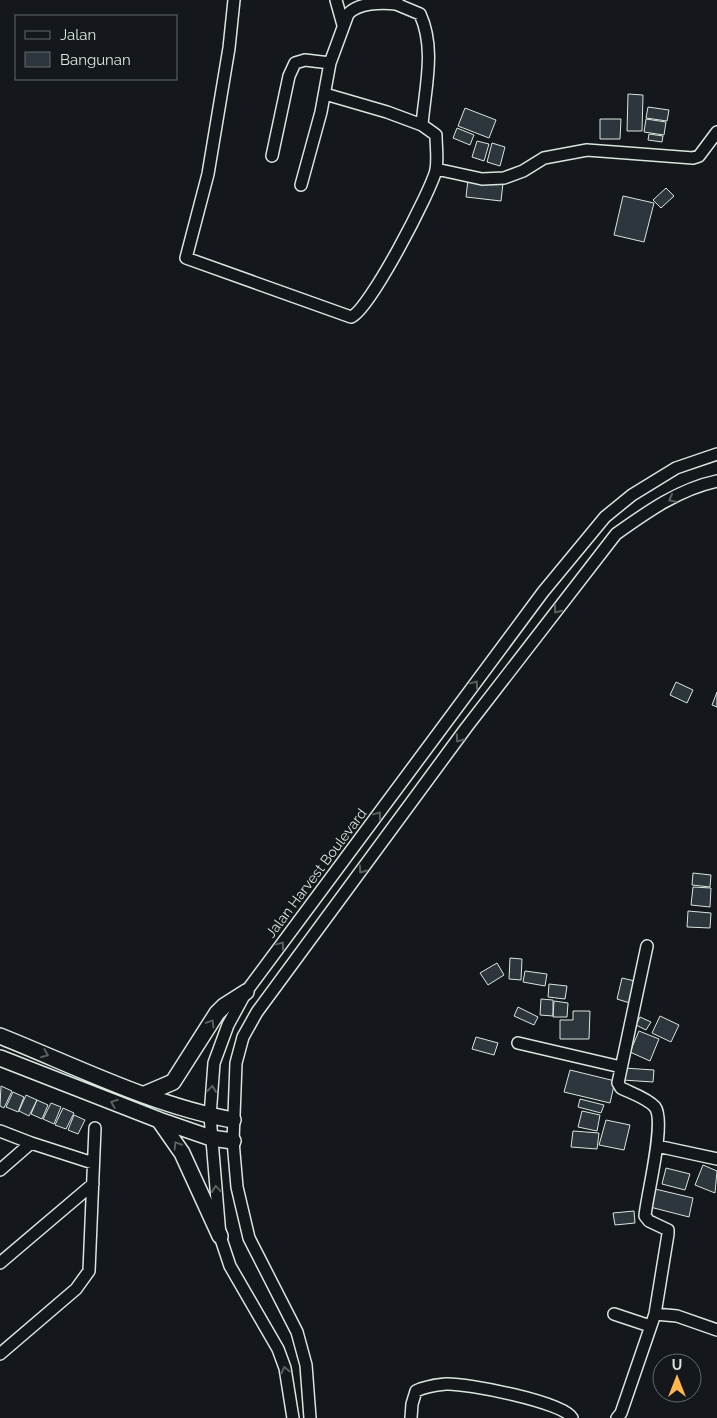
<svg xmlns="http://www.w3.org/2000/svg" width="717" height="1418" viewBox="0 0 717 1418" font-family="Raleway,sans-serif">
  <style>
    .building { fill: #2c363c; stroke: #d8e6dc }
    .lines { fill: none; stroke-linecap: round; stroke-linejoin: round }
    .street-casing { stroke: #d8e6dc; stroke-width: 14 }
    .secondary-casing { stroke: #d8e6dc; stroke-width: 18 }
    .street { stroke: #14181c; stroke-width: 11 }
    .secondary { stroke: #14181c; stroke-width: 15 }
    .oneway { stroke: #59605f }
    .labels { text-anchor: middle; stroke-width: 4; stroke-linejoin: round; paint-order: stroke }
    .street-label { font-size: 14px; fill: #d8e6dc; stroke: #14181c }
  </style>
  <rect width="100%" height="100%" fill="#14181c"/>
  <path class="building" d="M 628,94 L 643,95 L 642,131 L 627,131 Z
    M 648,107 L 669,110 L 667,121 L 646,118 Z
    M 465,108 L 496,120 L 489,138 L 458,126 Z
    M 600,119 L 621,119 L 620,139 L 600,139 Z
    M 646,119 L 666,122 L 664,135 L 644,132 Z
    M 457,128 L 474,135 L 470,145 L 453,138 Z
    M 649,134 L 663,136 L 662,142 L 648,140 Z
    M 477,141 L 489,144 L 484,161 L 472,157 Z
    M 492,143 L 505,147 L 500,166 L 487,162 Z
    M 468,179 L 503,183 L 501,201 L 466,197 Z
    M 666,188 L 674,196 L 661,208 L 653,200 Z
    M 623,196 L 654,203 L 644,242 L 614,235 Z
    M 676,682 L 693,690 L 687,703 L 670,695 Z
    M 717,692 L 717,707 L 712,705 Z
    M 693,873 L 711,875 L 710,887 L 692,885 Z
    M 693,887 L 711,888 L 710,907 L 691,905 Z
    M 688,911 L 711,913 L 710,928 L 687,927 Z
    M 510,958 L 522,959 L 521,980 L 509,979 Z
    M 497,963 L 504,975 L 488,985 L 480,973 Z
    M 525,971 L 547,974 L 545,986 L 523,982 Z
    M 622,978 L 639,982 L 633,1004 L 617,999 Z
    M 549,984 L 567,986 L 565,999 L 548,997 Z
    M 541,999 L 553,1000 L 553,1016 L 540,1015 Z
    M 554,1001 L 568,1003 L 567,1017 L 553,1017 Z
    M 518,1007 L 538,1017 L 534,1025 L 514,1016 Z
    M 573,1011 L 590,1011 L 589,1039 L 560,1039 L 560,1020 L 573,1020 Z
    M 660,1016 L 679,1025 L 671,1042 L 652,1033 Z
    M 640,1017 L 651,1022 L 646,1030 L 636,1025 Z
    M 639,1031 L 659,1039 L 650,1061 L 630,1052 Z
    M 476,1037 L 498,1043 L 494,1055 L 472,1049 Z
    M 624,1068 L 654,1070 L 653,1082 L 623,1080 Z
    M 570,1070 L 615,1081 L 610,1103 L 564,1092 Z
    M 1,1086 L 12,1091 L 4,1108 L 0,1106 Z
    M 13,1092 L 24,1097 L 18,1112 L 6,1107 Z
    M 26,1095 L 37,1100 L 29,1116 L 19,1111 Z
    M 580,1099 L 604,1105 L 601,1113 L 578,1107 Z
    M 37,1100 L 48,1105 L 42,1119 L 31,1114 Z
    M 51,1103 L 61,1107 L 54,1124 L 43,1119 Z
    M 63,1108 L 74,1113 L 66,1129 L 55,1125 Z
    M 582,1111 L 600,1115 L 597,1131 L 578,1127 Z
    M 74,1115 L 85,1120 L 78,1134 L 68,1130 Z
    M 606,1120 L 630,1125 L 624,1150 L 599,1145 Z
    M 573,1131 L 599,1133 L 597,1149 L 571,1147 Z
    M 703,1165 L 717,1171 L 715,1193 L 695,1185 Z
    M 666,1168 L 690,1174 L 685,1190 L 662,1184 Z
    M 655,1189 L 693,1198 L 689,1217 L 650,1207 Z
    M 634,1211 L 635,1223 L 615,1225 L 613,1213 Z"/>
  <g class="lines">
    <defs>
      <path id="street" d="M 234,0 L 229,48 L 208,174 L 186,258 L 351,317 C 369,311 431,191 436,170 C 438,159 436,146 436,135 L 422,125 C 425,88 436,49 420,14 L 396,4
        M 336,0 L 343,25
        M 325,94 L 387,112 L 422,125
        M 272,156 L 289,76 L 295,63 L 305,60 L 330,63
        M 436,169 L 482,179 L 504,178 L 523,171 L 544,158 L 587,150 L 693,158 L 699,156 L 717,132
        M 301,185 L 321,112 L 330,63 L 348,14 C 358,3 381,2 396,4 L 397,0
        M 647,946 L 618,1083 L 621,1088 C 631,1093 647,1098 655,1107 C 666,1122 647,1194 645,1216 L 649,1221 L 668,1230 L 668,1234 L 655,1314
        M 518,1043 L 621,1067
        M 0,1131 L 31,1143 L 93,1163
        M 657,1146 L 717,1159
        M 0,1170 L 31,1143
        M 0,1263 L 93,1184
        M 614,1314 L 650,1326
        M 0,1354 L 76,1289 L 89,1271 L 95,1128
        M 293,1418 L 285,1368 L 278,1349 L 230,1266 L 220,1236 L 210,1116 L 214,1063 L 228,1025 L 246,992 L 543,592 L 605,517 L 632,495 L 676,468 L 717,454
        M 310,1418 L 306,1365 L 297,1332 L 249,1238 L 237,1187 L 233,1141 L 236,1063 L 243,1037 L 257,1012 L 466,728 L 616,534 C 647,512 679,489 717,481
        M 411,1418 L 412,1404 L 416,1391 C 426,1386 436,1385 446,1384 C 466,1383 564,1402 572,1418
        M 617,1418 L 621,1413 L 655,1314 L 677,1316 L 717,1330"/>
      <path id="secondary" d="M 0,1036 C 75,1066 154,1106 233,1120
        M 0,1058 L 159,1120 L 211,1138 L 233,1141
        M 145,1094 L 173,1082 L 217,1013 L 224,1006 L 246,992
        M 159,1120 L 182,1153 L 220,1236"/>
    </defs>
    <use href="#street" class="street-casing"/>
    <use href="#secondary" class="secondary-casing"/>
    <use href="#street" class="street"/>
    <use href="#secondary" class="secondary"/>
  </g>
  <defs><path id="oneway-chevron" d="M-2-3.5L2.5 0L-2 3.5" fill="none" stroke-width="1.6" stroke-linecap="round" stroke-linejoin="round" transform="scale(1.25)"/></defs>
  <g class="oneway">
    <use href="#oneway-chevron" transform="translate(672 499) rotate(151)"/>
    <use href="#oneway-chevron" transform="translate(557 610) rotate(128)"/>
    <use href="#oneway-chevron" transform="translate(475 684) rotate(-53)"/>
    <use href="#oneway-chevron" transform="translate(459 739) rotate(125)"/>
    <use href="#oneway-chevron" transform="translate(378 815) rotate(-53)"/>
    <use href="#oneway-chevron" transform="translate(362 870) rotate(126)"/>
    <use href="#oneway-chevron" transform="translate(281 945) rotate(-53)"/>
    <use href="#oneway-chevron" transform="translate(211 1023) rotate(-59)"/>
    <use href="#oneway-chevron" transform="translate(45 1054) rotate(22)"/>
    <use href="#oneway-chevron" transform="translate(212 1089) rotate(-84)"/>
    <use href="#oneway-chevron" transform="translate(114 1103) rotate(-159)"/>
    <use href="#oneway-chevron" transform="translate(177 1145) rotate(-122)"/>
    <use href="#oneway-chevron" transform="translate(216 1189) rotate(-95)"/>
    <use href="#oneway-chevron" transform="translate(285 1370) rotate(-103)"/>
  </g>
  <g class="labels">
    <g class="street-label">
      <text transform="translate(316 873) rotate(-53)" y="5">Jalan Harvest Boulevard</text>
    </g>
  </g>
  <rect x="15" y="15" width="162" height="65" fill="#14181c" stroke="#626a69"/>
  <rect x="25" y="31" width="25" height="8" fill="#14181c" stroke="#626a69"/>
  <text x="60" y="40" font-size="15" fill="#d8e6dc">Jalan</text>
  <rect x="25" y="52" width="25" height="15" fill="#2c363c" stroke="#626a69"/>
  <text x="60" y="65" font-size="15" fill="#d8e6dc">Bangunan</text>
  <g transform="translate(677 1378)"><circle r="24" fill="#14181c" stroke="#626a69"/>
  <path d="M0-4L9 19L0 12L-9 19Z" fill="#ffb74d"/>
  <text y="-8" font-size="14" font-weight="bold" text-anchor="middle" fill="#d8e6dc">U</text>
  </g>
</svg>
